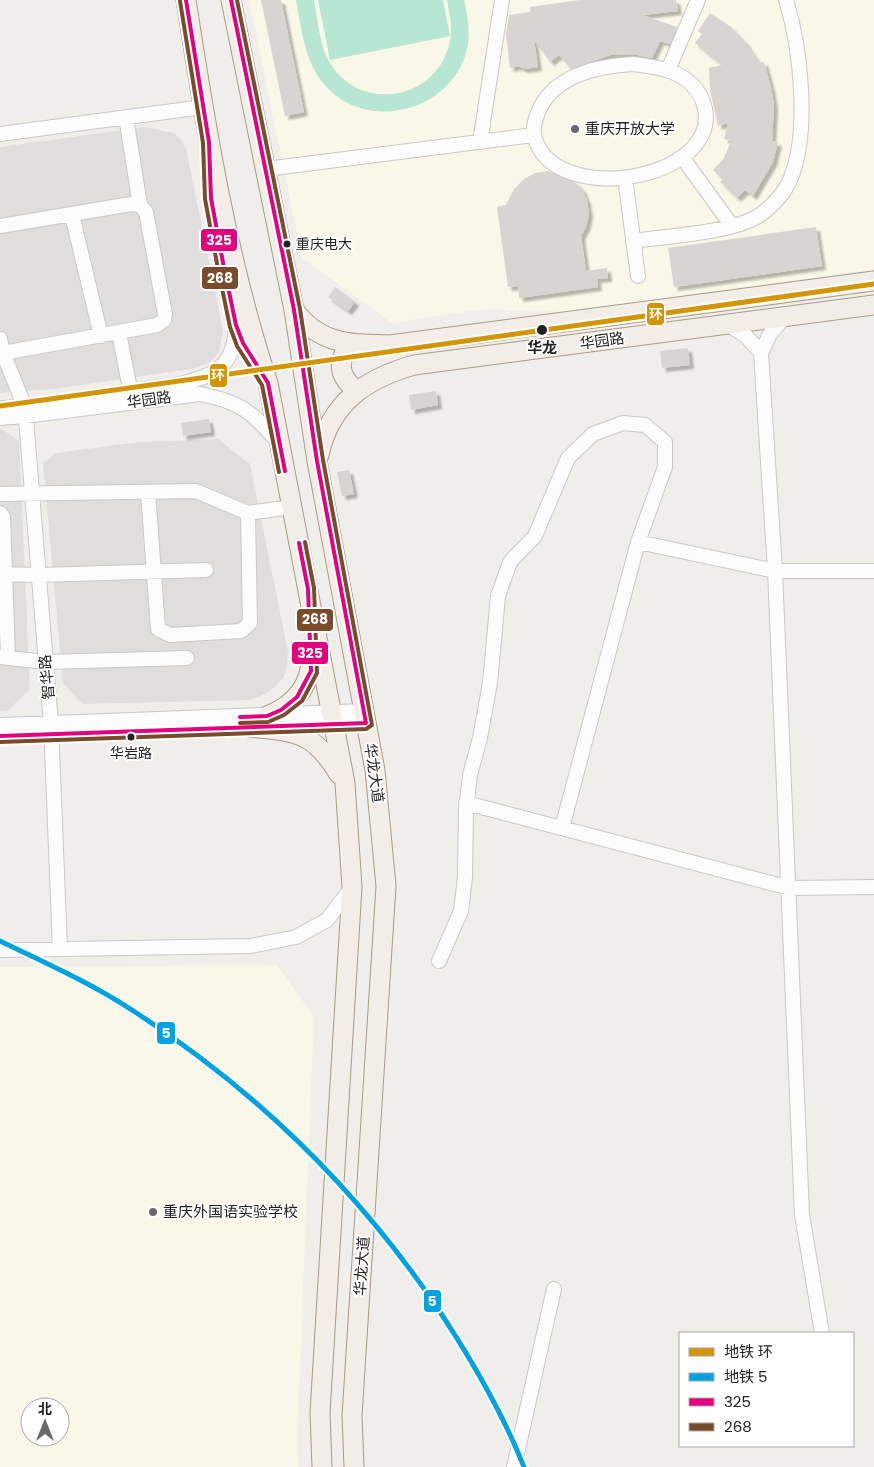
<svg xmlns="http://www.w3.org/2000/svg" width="874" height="1467" viewBox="0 0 874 1467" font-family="Poppins,'Noto Sans SC',sans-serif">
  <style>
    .residential { fill: #dfdedc }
    .education { fill: #f8f7e8; fill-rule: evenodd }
    .pitch { fill: #b7e6d2 }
    .building { fill: #d7d4d2; filter: url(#shadow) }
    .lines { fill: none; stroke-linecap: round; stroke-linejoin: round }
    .minor-casing { stroke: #c9c8c7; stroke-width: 16 }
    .major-casing { stroke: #a79c86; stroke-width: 21 }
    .minor { stroke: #fdfcfc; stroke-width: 14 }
    .major { stroke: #f3ede7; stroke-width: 19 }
    .bus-1-casing { stroke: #fff; stroke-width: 8 }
    .bus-2-casing { stroke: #fff; stroke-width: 8 }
    .bus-1 { stroke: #e5007d; stroke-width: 4 }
    .bus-2 { stroke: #7a4b2a; stroke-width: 4 }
    .metro-1-casing { stroke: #fff; stroke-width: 9 }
    .metro-2-casing { stroke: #fff; stroke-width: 9 }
    .metro-1 { stroke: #d39505; stroke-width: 5 }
    .metro-2 { stroke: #00a3e0; stroke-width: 5 }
    .poi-dot { fill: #6a6968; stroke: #fff; stroke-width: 2 }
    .bus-dot { fill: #222; stroke: #fff; stroke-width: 2 }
    .labels { text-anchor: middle; stroke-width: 4; stroke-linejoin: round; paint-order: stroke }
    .bus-label { font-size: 14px; fill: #222; stroke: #fff; text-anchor: start }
    .poi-label { font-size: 15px; fill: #222; stroke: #fff; text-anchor: start }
    .street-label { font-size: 15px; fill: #222; stroke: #fff }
    .stop-label { font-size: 15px; font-weight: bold; fill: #222; stroke: #fff }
    .line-badge { stroke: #fff; stroke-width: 2 }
    .badge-label { font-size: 14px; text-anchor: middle; font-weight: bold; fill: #fff }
  </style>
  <defs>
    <filter id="shadow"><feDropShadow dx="4" dy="4" stdDeviation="1" flood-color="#0004"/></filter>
  </defs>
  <rect width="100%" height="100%" fill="#f0eeeb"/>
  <path class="residential" d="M 144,127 L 174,133 L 182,140 L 186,149 L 223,331 L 219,352 L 209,363 L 192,369 L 53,389 L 0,393 L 0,147 Z
    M 0,428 L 19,441 L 30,689 L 7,711 L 0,711 Z
    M 218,439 L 250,464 L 288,652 L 287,666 L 284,677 L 275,687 L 263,695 L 249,700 L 82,704 L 63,683 L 43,463 L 56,453 L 139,442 Z"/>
  <path class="education" d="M 249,0 L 874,0 L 874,269 L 566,312 L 483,309 L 392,323 L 302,258 Z
    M 277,965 L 314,1017 L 297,1443 L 299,1467 L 0,1467 L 0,967 ZM 30,1407 L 60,1407 L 60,1437 L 30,1437 Z"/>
  <path class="pitch" d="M 296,0 L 314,0 C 318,20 319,45 330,63 C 359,111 431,102 448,49 C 454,33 450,17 447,0 L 464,0 C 468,18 471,35 466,53 C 448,115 359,134 320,79 C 304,56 301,27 296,0 Z
    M 318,0 L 443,0 L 450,36 L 330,60 Z"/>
  <path class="building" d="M 261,0 L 281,0 L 304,112 L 285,116 Z
    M 580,0 L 676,0 L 678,11 L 642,15 L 677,27 L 670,44 L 660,41 L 652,58 L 633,54 L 610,55 L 571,69 L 559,55 L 550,62 L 534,40 L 538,67 L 524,69 L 518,66 L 510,68 L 506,34 L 509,15 L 530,12 L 530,7 Z
    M 710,13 L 731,27 L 745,42 L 759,63 L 764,62 L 771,87 L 774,106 L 772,141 L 778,142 L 773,162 L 753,196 L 745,190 L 737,198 L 720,182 L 723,179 L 713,170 L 724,158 L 731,141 L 724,139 L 728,123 L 718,126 L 710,90 L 709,68 L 722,65 L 695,43 L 702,34 L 698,31 Z
    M 548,171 L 576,183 L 582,189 L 587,201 L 589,214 L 586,227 L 581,236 L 586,271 L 607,268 L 608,278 L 597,279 L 598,287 L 519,298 L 518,286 L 508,287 L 497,207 L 506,205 L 514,189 L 524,179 L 535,173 Z
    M 816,227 L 822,266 L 674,287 L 668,248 Z
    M 335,287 L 355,302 L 348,311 L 328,297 Z
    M 688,348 L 690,365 L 662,368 L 660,351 Z
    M 436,391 L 438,405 L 411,410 L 409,395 Z
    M 209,419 L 211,432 L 183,436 L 181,423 Z
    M 349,470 L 354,494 L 342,496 L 337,472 Z"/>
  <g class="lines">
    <defs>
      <path id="minor" d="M 633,64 C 659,67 688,71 701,97 C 738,177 552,213 534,135 C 533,128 536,117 539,110 C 555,75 598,66 633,64 Z
        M 668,70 L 698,0
        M 126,117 L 140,205
        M 0,134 L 203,107
        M 480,142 L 502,0
        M 682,157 L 732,226
        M 266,169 L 534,135
        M 625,178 L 638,276
        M 211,192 L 236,325 L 243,343 L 258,368
        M 72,215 L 101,336
        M 0,226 L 131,204 L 140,205 L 146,212 L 165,314 L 164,320 L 157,325 L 3,353
        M 633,241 C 667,236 733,233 760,215 C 772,206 784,194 790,180 C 810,133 801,49 786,0
        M 727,324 L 746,336 L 761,353 L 770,334 L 785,317
        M 119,333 L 132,399
        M 0,339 L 3,353 L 25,407 L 51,724 L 60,949
        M 761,353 L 775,571 L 802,1215 L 822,1333
        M 0,408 L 25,407 L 180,384 C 217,376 235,364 236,325
        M 0,418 L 25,416 L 200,394 C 244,403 251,412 280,444
        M 148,492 L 158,629 L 170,635 L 241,631 L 250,623 L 248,513
        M 0,494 L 196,491 L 248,513 L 292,507
        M 0,513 L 3,517 L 8,657
        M 638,542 L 775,571 L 874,571
        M 0,574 L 39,575 L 206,570
        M 0,657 L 46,662 L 187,658
        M 0,725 L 364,711
        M 281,726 L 366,723
        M 0,736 L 259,727
        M 466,803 L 790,888 L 874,887
        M 0,950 L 251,946 L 296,937 L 327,920 L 352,887
        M 439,961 L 461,911 L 465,877 L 466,809 L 470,775 L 480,738 L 490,683 L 498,596 L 510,562 L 535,536 L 568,458 L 593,434 L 623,423 L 645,425 L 665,442 L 665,467 L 638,542 L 562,828
        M 514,1467 L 554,1289"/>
      <path id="major" d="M 186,0 C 206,129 227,259 268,383 L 345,783 L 352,887 L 320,1413 L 322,1467
        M 231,0 L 294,310 L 317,461 L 375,770 L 386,886 L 352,1416 L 354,1467
        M 294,310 C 320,345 350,344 390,345 L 874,281
        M 350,343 C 337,363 338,376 357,391
        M 319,455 C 330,403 365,379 414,365 L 874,305
        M 267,716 C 298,704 314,681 311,648
        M 249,727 C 296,732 313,731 339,774"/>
    </defs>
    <use href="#minor" class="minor-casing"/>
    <use href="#major" class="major-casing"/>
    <use href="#minor" class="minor"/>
    <use href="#major" class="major"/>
    <defs>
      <path id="bus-1" d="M 186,0 L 209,142 L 211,198 L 224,268 L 236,325 L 243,343 L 268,383 L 285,471
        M 240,717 L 267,716 L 281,710 L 297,697 L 311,671 L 308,589 L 299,543
        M 0,736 L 366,723 L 317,461 L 294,310 L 231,0"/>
      <path id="bus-2" d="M 180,1 L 203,143 L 205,199 L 218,269 L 230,327 L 237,346 L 262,385 L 279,472
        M 240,723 L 268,722 L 284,715 L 302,701 L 317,673 L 314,588 L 305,542
        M 0,742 L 366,729 L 372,725 L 323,460 L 300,309 L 237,0"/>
    </defs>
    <use href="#bus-1" class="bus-1-casing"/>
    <use href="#bus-2" class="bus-2-casing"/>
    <use href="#bus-1" class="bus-1"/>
    <use href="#bus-2" class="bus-2"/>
    <defs>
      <path id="metro-1" d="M 0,406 L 874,284"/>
      <path id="metro-2" d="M 0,941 C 46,963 93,984 135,1012 C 254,1089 354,1186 434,1303 C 469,1355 501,1409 524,1467"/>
    </defs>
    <use href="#metro-1" class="metro-1-casing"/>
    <use href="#metro-2" class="metro-2-casing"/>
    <use href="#metro-1" class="metro-1"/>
    <use href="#metro-2" class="metro-2"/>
  </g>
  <g class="poi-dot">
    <circle cx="575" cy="129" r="5"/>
    <circle cx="153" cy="1212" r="5"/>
  </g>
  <g class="bus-dot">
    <circle cx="287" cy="244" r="4.5"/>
    <circle cx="542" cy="330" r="6"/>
    <circle cx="131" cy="737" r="4.5"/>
  </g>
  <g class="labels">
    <g class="bus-label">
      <text x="296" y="249">重庆电大</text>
      <text x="131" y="758" text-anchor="middle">华岩路</text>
    </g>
    <g class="poi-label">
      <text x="585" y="134">重庆开放大学</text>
      <text x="163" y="1217">重庆外国语实验学校</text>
    </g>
    <g class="street-label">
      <text transform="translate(602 341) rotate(-8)" y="5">华园路</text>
      <text transform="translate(149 400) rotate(-8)" y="5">华园路</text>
      <text transform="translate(47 677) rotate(-95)" y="5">智华路</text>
      <text transform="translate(374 773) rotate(82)" y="5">华龙大道</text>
      <text transform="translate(362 1266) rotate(-86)" y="5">华龙大道</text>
    </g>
    <g class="stop-label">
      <text x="542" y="353">华龙</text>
    </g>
  </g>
  <g class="line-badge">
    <rect x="200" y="228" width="38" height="24" rx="5" fill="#e5007d"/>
    <rect x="201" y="266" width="38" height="24" rx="5" fill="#7a4b2a"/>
    <rect x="646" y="302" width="19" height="24" rx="5" fill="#d39505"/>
    <rect x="209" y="363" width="19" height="25" rx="5" fill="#d39505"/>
    <rect x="296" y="608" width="38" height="24" rx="5" fill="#7a4b2a"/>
    <rect x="291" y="641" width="38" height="24" rx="5" fill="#e5007d"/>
    <rect x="156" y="1021" width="20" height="24" rx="5" fill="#00a3e0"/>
    <rect x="423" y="1289" width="19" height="24" rx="5" fill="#00a3e0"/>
  </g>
  <g class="badge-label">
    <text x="219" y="245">325</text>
    <text x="220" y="283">268</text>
    <text x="656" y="319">环</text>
    <text x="218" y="380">环</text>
    <text x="315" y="624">268</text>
    <text x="310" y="658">325</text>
    <text x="166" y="1038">5</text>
    <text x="432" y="1306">5</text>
  </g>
  <rect x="679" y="1332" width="175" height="115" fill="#ffffff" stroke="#a7a7a7"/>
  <rect x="689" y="1348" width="25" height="8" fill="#d39505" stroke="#a7a7a7"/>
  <text x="724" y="1357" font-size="15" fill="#222222">地铁 环</text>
  <rect x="689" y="1373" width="25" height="8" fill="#00a3e0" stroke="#a7a7a7"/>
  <text x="724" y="1382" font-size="15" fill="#222222">地铁 5</text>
  <rect x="689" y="1398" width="25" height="8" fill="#e5007d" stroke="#a7a7a7"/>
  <text x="724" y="1407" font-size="15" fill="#222222">325</text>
  <rect x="689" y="1423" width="25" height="8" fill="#7a4b2a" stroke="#a7a7a7"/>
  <text x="724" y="1432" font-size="15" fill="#222222">268</text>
  <g transform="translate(45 1422)"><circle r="24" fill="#ffffff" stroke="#a7a7a7"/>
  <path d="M0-4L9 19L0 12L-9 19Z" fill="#6a6968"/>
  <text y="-8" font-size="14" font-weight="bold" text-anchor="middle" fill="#222222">北</text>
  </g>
</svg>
